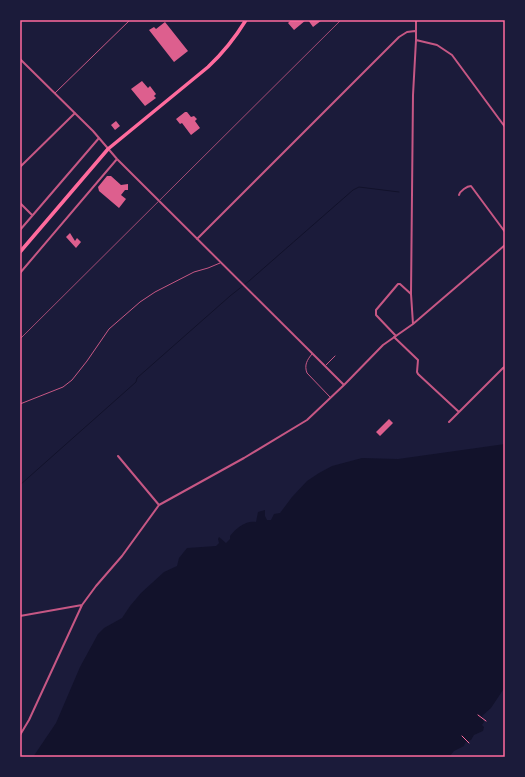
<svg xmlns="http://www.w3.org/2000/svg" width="525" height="777" viewBox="0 0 525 777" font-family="Lato,sans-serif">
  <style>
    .water { fill: #12122b }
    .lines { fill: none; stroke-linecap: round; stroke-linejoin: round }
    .stream { stroke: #12122b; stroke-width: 1 }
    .building { fill: #dd5f8e }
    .path { stroke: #ff6b9d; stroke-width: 1 }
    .service { stroke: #c65784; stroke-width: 1 }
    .minor { stroke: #c65784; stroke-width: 2 }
    .primary { stroke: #ff6b9d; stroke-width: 3.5 }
    .rail { stroke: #a44b75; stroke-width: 1 }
    .neatline { fill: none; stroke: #ff6b9d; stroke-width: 1.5 }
  </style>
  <rect width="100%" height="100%" fill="#1b1b3a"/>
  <path class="water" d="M 505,444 L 505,687 L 491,708 L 482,716 L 484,722 L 482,725 L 484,727 L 483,731 L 474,735 L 471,740 C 467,741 465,742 464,746 L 454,751 L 449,757 L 33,757 L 56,723 L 80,667 L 98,634 L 104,628 L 122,618 L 130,606 L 141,593 L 164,572 L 177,566 L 179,558 L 187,548 L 216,546 L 219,543 L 218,539 L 219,537 L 226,543 L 230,539 L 230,536 C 236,528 246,520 256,522 L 258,512 L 265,510 L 265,516 L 267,520 L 271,520 L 274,514 L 280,513 L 292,497 L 307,481 L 319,473 L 332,466 L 362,458 L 398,459 Z"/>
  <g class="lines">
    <path class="stream" d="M 20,485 L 136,382 L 137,378 L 230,296 L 249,281 L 353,190 L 359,187 L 399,192"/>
  </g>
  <path class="building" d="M 291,20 L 306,20 L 294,30 L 288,23 Z
    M 308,20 L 322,20 L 313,27 Z
    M 165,22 L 188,51 L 174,62 L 149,30 L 154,27 L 156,29 Z
    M 142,81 L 148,88 L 150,86 L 156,94 L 154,96 L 156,98 L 145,106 L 131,89 Z
    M 185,112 L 187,112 L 191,117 L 194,116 L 197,119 L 195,121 L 200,128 L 191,135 L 182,123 L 180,124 L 176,119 Z
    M 116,121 L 120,126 L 115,130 L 111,125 Z
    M 107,176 L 111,176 L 121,185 L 128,184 L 128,190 L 125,190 L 121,195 L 126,199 L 119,208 L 99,191 L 98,187 Z
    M 70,233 L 75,241 L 77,238 L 81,242 L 76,248 L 66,237 Z
    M 389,419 L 393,423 L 380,436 L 376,432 Z"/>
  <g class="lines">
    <path class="path" d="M 478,715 L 486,721
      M 462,736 L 469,743"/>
    <path class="service" d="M 55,93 L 130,20
      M 312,354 C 307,360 304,365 307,373 L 330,397
      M 326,365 L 335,356
      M 20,404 L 63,387 L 72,380 L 87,361 L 109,329 L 140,302 L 155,292 L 194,272 L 208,268 L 220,263"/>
    <path class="minor" d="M 416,40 L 437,45 L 452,55 L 505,127
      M 20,59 L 93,131 L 117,159 L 344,385
      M 20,167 L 75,113
      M 459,195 C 460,191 467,186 471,186 L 505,232
      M 20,203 L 32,215
      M 20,230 L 99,138
      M 197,239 L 399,37 L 407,32 L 415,31
      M 20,273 L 117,159
      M 413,324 L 411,294 L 413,95 L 416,40 L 416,20
      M 396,336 L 376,315 L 376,310 L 398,284 L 400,284 L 411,294
      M 394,337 L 418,360 L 417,372 L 418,374 L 459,412
      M 449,422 L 503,368 L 505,367
      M 118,456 L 159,505
      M 20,616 L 82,605
      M 20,735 L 29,720 L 82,605 L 96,586 L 122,556 L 159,505 L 244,458 L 307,420 L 344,385 L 383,345 L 413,324 L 505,245"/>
    <path class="primary" d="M 20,252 L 108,149 L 208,67 C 223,53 235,38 246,20"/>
    <path class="rail" d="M 20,339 L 341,20"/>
  </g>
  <rect width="525" height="777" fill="none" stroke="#1b1b3a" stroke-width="42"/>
  <rect x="21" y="21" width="483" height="735" class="neatline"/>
</svg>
